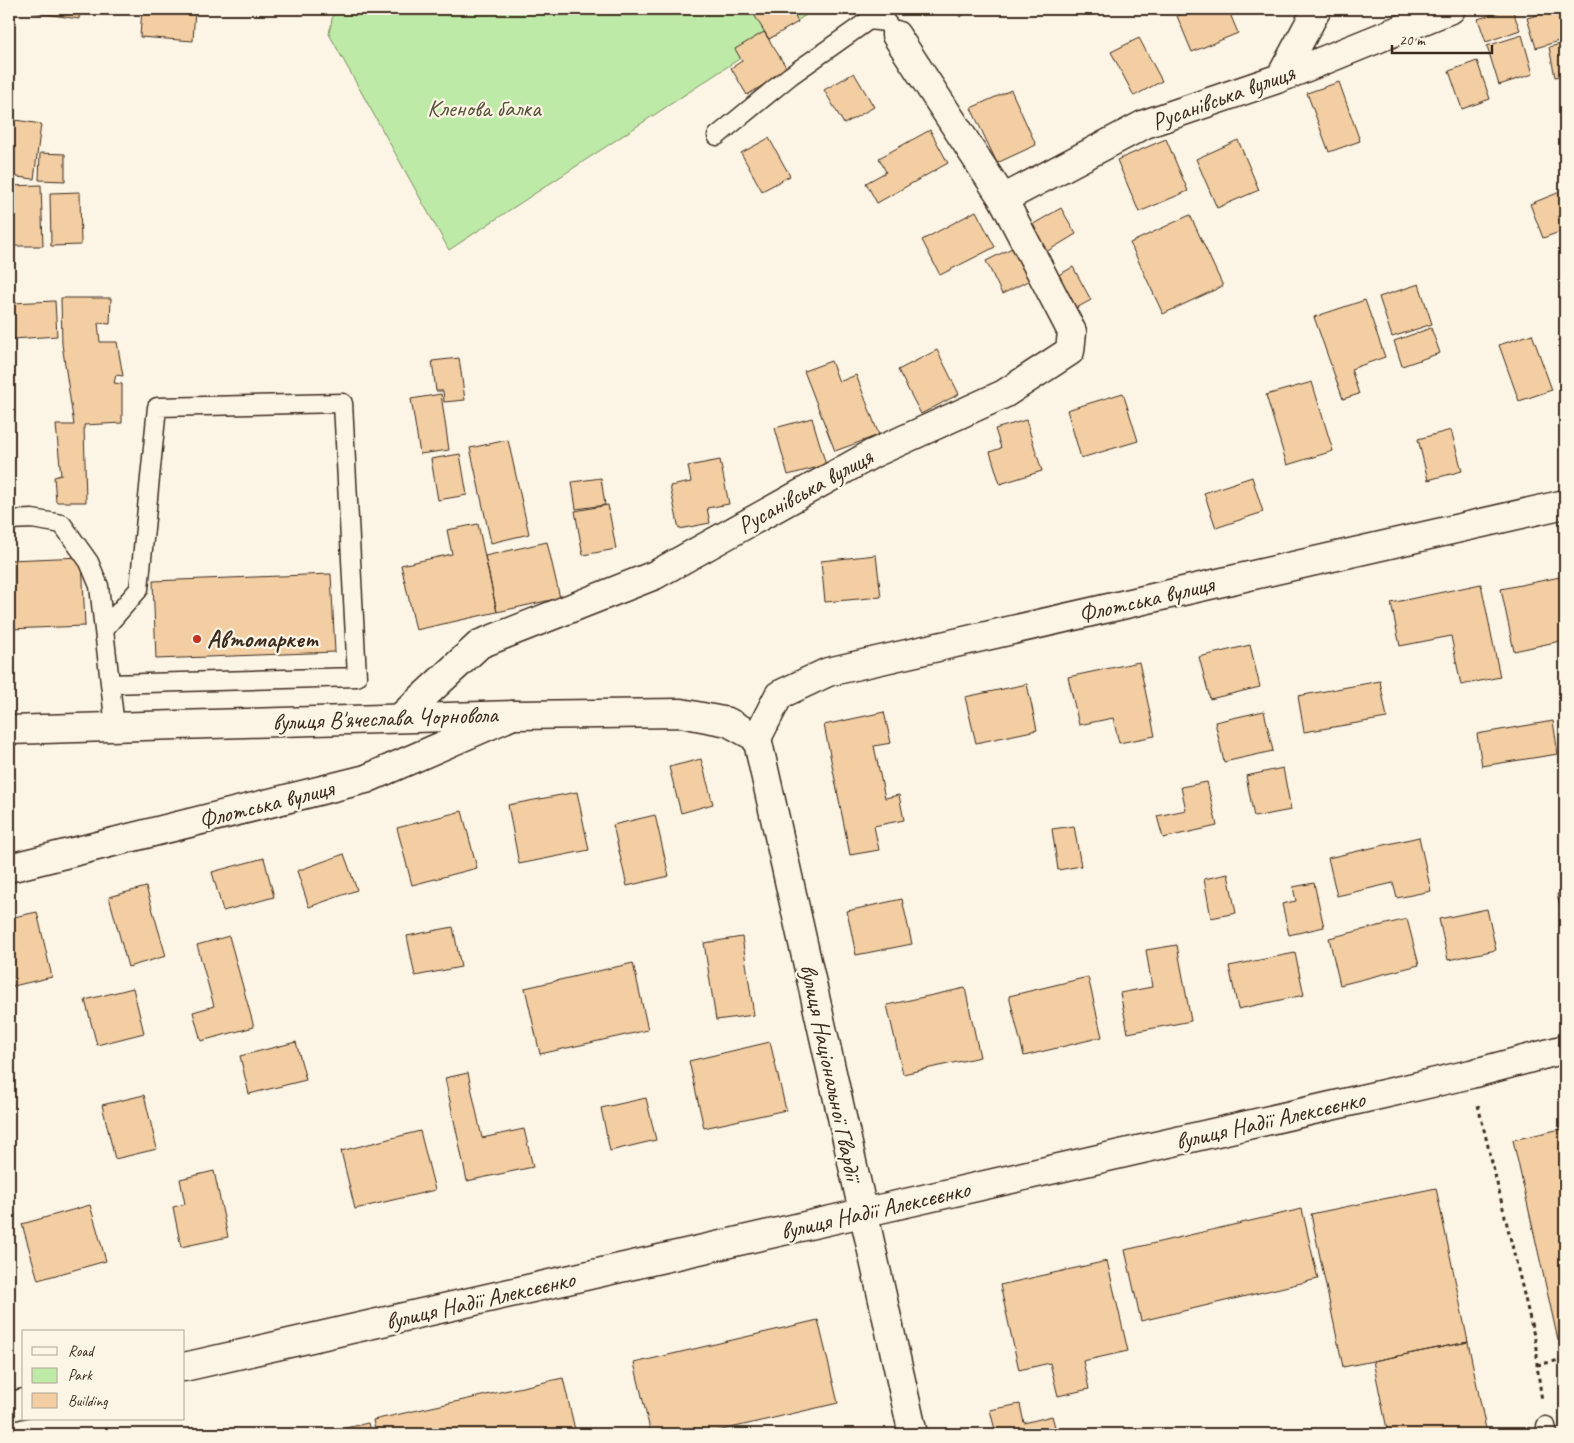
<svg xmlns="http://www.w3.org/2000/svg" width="1574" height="1443" viewBox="0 0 1574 1443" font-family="Caveat,sans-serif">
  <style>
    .green { fill: #bdeaa7; stroke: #7c8a62 }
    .building { fill: #f2cea2; stroke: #3b2a1e }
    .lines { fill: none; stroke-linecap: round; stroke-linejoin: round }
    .service-casing { stroke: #3b2a1e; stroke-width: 21 }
    .minor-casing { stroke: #3b2a1e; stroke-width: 31 }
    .tertiary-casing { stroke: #3b2a1e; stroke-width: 31 }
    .path { stroke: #3b2a1e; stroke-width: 3; stroke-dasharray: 4 4; stroke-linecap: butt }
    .service { stroke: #fcf5e5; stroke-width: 18 }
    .minor { stroke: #fcf5e5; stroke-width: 28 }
    .tertiary { stroke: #fcf5e5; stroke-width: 28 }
    .poi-dot { fill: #c8321e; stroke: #fcf5e5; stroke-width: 2 }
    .labels { text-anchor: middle; stroke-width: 4.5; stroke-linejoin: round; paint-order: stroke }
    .street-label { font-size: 24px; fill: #3b2a1e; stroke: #fcf5e5 }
    .park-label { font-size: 24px; fill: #555039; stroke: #fcf5e5 }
    .poi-label { font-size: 24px; font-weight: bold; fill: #3b2a1e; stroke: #fcf5e5; text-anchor: start }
  </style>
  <rect width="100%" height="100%" fill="#fcf5e5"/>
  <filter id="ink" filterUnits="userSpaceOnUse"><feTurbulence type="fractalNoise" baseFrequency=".02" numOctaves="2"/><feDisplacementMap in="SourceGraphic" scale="10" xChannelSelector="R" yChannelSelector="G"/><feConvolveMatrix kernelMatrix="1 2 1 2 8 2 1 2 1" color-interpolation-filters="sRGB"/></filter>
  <g filter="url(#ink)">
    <path class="green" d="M 334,9 L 815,9 L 449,250 L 329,34 Z"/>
    <path class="building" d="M 33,9 L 80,9 L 79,19 L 32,12 Z
      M 142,9 L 195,9 L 193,41 L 140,37 Z
      M 760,9 L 791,9 L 798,22 L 769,39 L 753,13 Z
      M 955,9 L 975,9 L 960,17 Z
      M 1195,9 L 1228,9 L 1238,33 L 1192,52 L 1177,16 Z
      M 1508,9 L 1512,9 L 1520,30 L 1486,42 L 1478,19 Z
      M 1557,9 L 1562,9 L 1565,19 L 1565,39 L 1536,48 L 1527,18 Z
      M 764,32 L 788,70 L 747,95 L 731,68 L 742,61 L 735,49 Z
      M 1522,35 L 1533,74 L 1499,85 L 1487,46 Z
      M 1139,38 L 1162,81 L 1134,96 L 1111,52 Z
      M 1565,43 L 1565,75 L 1555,77 L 1549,47 Z
      M 1477,61 L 1490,99 L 1462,109 L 1449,71 Z
      M 854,73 L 874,107 L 844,124 L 824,90 Z
      M 1339,82 L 1360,141 L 1329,152 L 1307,93 Z
      M 1011,90 L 1036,145 L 997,163 L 971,108 Z
      M 9,119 L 41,124 L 34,179 L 9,176 Z
      M 930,130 L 948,163 L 877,203 L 866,183 L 886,172 L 879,158 Z
      M 769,138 L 790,176 L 762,191 L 741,153 Z
      M 1166,139 L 1188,191 L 1139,212 L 1117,160 Z
      M 1238,140 L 1259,190 L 1217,208 L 1196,159 Z
      M 40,153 L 65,154 L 65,181 L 39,180 Z
      M 41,185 L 43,246 L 9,246 L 9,186 Z
      M 1565,190 L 1565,230 L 1543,238 L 1530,204 Z
      M 80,192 L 81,245 L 51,246 L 50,193 Z
      M 1061,208 L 1076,234 L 1046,252 L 1030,226 Z
      M 976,211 L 995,247 L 940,275 L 922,240 Z
      M 1190,215 L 1223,286 L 1163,314 L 1130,243 Z
      M 1016,246 L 1032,279 L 1002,294 L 986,261 Z
      M 1073,267 L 1091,300 L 1071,311 L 1053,278 Z
      M 1419,284 L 1432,324 L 1392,337 L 1379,297 Z
      M 61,298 L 111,298 L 110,324 L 98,323 L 100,342 L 117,342 L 123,376 L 116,375 L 114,383 L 122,384 L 122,423 L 84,425 L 86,502 L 56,502 L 54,477 L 61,475 L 56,425 L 74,425 L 62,344 Z
      M 1365,300 L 1385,357 L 1351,369 L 1359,394 L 1343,399 L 1314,317 Z
      M 55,301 L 57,336 L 13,339 L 11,303 Z
      M 1431,328 L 1440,353 L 1402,366 L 1394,341 Z
      M 1532,334 L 1552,390 L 1519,401 L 1499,345 Z
      M 937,350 L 959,394 L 921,414 L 898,370 Z
      M 459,358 L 465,400 L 444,402 L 443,391 L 436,391 L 432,361 Z
      M 831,361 L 839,382 L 856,375 L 879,435 L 835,451 L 804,371 Z
      M 1312,382 L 1333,451 L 1287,465 L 1266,395 Z
      M 1123,393 L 1138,441 L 1081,458 L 1067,410 Z
      M 441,394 L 449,450 L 420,454 L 411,399 Z
      M 812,418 L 826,465 L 788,475 L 775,428 Z
      M 1026,420 L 1042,471 L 1000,484 L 990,452 L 1001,448 L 995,429 Z
      M 1451,430 L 1462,471 L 1428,480 L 1418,439 Z
      M 508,440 L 529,534 L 491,543 L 470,448 Z
      M 460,454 L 467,495 L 438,500 L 431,459 Z
      M 720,460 L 729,504 L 707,508 L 710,523 L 679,529 L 670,486 L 691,482 L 688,466 Z
      M 1252,477 L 1263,512 L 1216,528 L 1204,493 Z
      M 601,478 L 605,505 L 576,509 L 572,482 Z
      M 608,505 L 616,549 L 583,555 L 575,511 Z
      M 478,524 L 497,612 L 416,630 L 401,565 L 452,554 L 447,530 Z
      M 547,542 L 560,598 L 497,612 L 485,556 Z
      M 876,555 L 881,597 L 825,602 L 821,561 Z
      M 82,557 L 85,626 L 9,629 L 9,560 Z
      M 331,574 L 335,652 L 156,659 L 153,581 Z
      M 1565,576 L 1565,640 L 1514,651 L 1501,589 Z
      M 1481,584 L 1500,677 L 1461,685 L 1451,636 L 1400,646 L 1391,603 Z
      M 1250,645 L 1260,687 L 1210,699 L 1199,657 Z
      M 1139,662 L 1155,736 L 1119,743 L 1113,718 L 1079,725 L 1068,677 Z
      M 1380,681 L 1387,718 L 1304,732 L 1298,696 Z
      M 1027,684 L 1037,730 L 976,743 L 965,697 Z
      M 1264,711 L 1273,751 L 1224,762 L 1215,722 Z
      M 884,712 L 891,743 L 874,746 L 885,798 L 899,795 L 904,820 L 874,826 L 879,850 L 850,855 L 824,725 Z
      M 1553,721 L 1558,754 L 1482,766 L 1477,734 Z
      M 701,759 L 713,804 L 681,813 L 669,767 Z
      M 1283,768 L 1291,810 L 1254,817 L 1246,776 Z
      M 1207,782 L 1217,826 L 1163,838 L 1157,816 L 1186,810 L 1181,787 Z
      M 577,792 L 589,850 L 519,864 L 508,805 Z
      M 462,811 L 477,868 L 412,885 L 397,828 Z
      M 655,815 L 669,876 L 627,886 L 613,825 Z
      M 1074,826 L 1081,866 L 1058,870 L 1052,829 Z
      M 1419,837 L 1431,891 L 1397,898 L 1393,883 L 1337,896 L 1328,858 Z
      M 344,854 L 357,890 L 309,907 L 297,871 Z
      M 264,858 L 274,897 L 223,911 L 212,872 Z
      M 1228,874 L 1236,913 L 1211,918 L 1204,879 Z
      M 1314,883 L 1324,927 L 1289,935 L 1282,904 L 1296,901 L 1293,887 Z
      M 146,887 L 166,956 L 128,967 L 109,897 Z
      M 1565,893 L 1565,929 L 1557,894 Z
      M 902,899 L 912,944 L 856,955 L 847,911 Z
      M 1487,909 L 1496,950 L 1448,960 L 1439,919 Z
      M 37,912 L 52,977 L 9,987 L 9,918 Z
      M 1407,919 L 1419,965 L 1340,985 L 1329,938 Z
      M 453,927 L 461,967 L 415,976 L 407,936 Z
      M 229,936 L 254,1027 L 201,1041 L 193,1012 L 214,1006 L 197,945 Z
      M 742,937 L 754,1015 L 716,1020 L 704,943 Z
      M 1177,945 L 1191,1021 L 1128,1033 L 1120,993 L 1152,987 L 1146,950 Z
      M 1295,953 L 1304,995 L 1238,1009 L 1229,966 Z
      M 633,963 L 648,1030 L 540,1054 L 525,988 Z
      M 1088,977 L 1102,1037 L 1024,1056 L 1009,996 Z
      M 133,988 L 144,1033 L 97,1045 L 85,1000 Z
      M 965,988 L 980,1057 L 903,1074 L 887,1005 Z
      M 296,1042 L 306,1080 L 249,1094 L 240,1056 Z
      M 770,1042 L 786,1110 L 704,1128 L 689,1061 Z
      M 468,1073 L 482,1138 L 524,1129 L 533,1167 L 467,1181 L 445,1078 Z
      M 144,1095 L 157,1149 L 115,1159 L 102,1105 Z
      M 646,1098 L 656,1140 L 610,1151 L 601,1108 Z
      M 1565,1128 L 1565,1338 L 1558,1340 L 1513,1140 Z
      M 420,1131 L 435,1190 L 355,1209 L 341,1151 Z
      M 214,1171 L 228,1237 L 181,1247 L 173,1207 L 185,1204 L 180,1179 Z
      M 1436,1188 L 1468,1342 L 1343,1367 L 1311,1214 Z
      M 90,1205 L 106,1261 L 38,1280 L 22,1224 Z
      M 1302,1209 L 1318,1279 L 1141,1321 L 1125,1250 Z
      M 1107,1261 L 1128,1351 L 1083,1361 L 1089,1389 L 1058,1396 L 1050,1363 L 1019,1370 L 1000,1285 Z
      M 818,1320 L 838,1403 L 705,1434 L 651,1434 L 634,1363 Z
      M 1468,1342 L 1487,1434 L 1388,1434 L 1373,1361 Z
      M 563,1378 L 576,1434 L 376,1434 L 373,1420 Z
      M 1020,1404 L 1024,1423 L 1052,1416 L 1057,1434 L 996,1434 L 990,1410 Z
      M 368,1423 L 371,1434 L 319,1434 Z"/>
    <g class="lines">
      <defs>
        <path id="service" d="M 717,136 L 790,76 L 869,20 L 886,22 L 896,35
          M 9,520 L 32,519 L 62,524 L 89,562 L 99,586 L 115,727
          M 104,629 L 139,589 L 157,407 L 343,403 L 357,677 L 110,684
          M 1546,1426 L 1548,1434"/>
        <path id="minor" d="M 896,35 L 1003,199
          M 1280,78 L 1317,9
          M 400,718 L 480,644 L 655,575 L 872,454 L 1004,394 L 1070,351 L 1072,332 L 1003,199 L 1145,124 L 1280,78 L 1451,9
          M 757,738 L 779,695 L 828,672 L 1565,504
          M 9,868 L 366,779 L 513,715
          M 184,1367 L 862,1213
          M 9,1407 L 24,1403"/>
        <path id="tertiary" d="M 9,730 L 515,715 L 681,713 L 728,722 L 757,738 L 913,1434
          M 862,1213 L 1471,1074 L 1565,1049"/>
      </defs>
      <use href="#service" class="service-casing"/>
      <use href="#minor" class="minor-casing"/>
      <use href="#tertiary" class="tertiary-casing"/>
      <path class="path" d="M 1478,1105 L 1537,1348 L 1537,1365 L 1542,1401
        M 1537,1365 L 1565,1359"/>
      <use href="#service" class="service"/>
      <use href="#minor" class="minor"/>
      <use href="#tertiary" class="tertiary"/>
    </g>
  </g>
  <circle class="poi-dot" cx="197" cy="639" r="5"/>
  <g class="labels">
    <g class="street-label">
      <text transform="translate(1223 97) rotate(-20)" y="8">Русанівська вулиця</text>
      <text transform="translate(805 491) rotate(-29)" y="8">Русанівська вулиця</text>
      <text transform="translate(1146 599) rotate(-13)" y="8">Флотська вулиця</text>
      <text transform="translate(385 718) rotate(-2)" y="8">вулиця В'ячеслава Чорновола</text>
      <text transform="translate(266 804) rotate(-14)" y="8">Флотська вулиця</text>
      <text transform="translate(831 1072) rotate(78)" y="8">вулиця Національної Гвардії</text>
      <text transform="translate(1270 1120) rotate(-13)" y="8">вулиця Надії Алексєєнко</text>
      <text transform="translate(875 1210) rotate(-13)" y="8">вулиця Надії Алексєєнко</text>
      <text transform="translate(480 1300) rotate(-13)" y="8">вулиця Надії Алексєєнко</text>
    </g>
    <g class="park-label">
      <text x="484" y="116">Кленова балка</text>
    </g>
    <g class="poi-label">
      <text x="207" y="647">Автомаркет</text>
    </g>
  </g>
  <rect width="1574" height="1443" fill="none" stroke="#fcf5e5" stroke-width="30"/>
  <rect x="15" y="15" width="1544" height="1413" fill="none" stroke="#3b2a1e" stroke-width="2" filter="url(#ink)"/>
  <rect x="22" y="1330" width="162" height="90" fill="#fcf5e5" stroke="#afa495"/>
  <rect x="32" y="1347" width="25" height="8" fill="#fcf5e5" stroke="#afa495"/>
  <text x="68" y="1356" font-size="15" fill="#3b2a1e">Road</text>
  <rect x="32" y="1368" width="25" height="15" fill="#bdeaa7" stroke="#afa495"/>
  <text x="68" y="1380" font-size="15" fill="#3b2a1e">Park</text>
  <rect x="32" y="1393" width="25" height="15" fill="#f2cea2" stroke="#afa495"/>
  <text x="68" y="1406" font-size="15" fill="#3b2a1e">Building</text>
  <path d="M1392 45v8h100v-8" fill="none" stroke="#3b2a1e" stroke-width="2.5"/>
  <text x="1399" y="45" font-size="15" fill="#3b2a1e" stroke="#fcf5e5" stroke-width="4" paint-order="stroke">20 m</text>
</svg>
